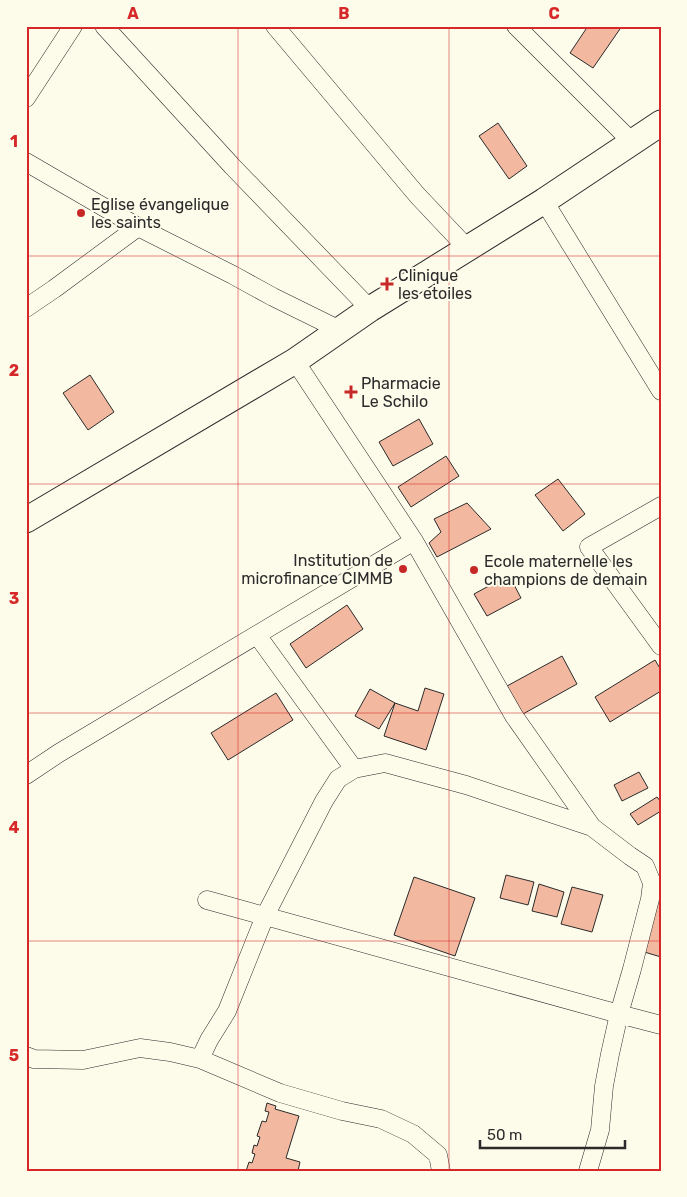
<svg xmlns="http://www.w3.org/2000/svg" width="687" height="1197" viewBox="0 0 687 1197" font-family="Rubik,sans-serif">
  <style>
    .building { fill: #f2b8a0; stroke: #2b2b2b }
    .lines { fill: none; stroke-linecap: round; stroke-linejoin: round }
    .minor-casing { stroke: #2b2b2b; stroke-width: 19 }
    .secondary-casing { stroke: #2b2b2b; stroke-width: 27 }
    .minor { stroke: #fdfbea; stroke-width: 18 }
    .secondary { stroke: #fdfbea; stroke-width: 25 }
    .grid { fill: none; stroke: #d62828; stroke-width: 1; stroke-opacity: 0.55 }
    .poi-dot { fill: #c62828; stroke: #fdfbea; stroke-width: 2 }
    .labels { text-anchor: middle; stroke-width: 4; stroke-linejoin: round; paint-order: stroke }
    .poi-label { font-size: 16px; fill: #2b2b2b; stroke: #fdfbea; text-anchor: start }
    .neatline { fill: none; stroke: #d62828; stroke-width: 2 }
    .grid-label { font-size: 16px; text-anchor: middle; font-weight: bold; fill: #d62828 }
  </style>
  <rect width="100%" height="100%" fill="#fdfbea"/>
  <path class="building" d="M 588,26 L 622,26 L 593,68 L 570,53 Z
    M 498,123 L 527,166 L 509,179 L 479,136 Z
    M 90,375 L 114,412 L 88,430 L 63,393 Z
    M 419,419 L 433,444 L 393,466 L 379,442 Z
    M 446,456 L 459,476 L 411,507 L 398,487 Z
    M 558,479 L 585,514 L 563,531 L 535,495 Z
    M 467,503 L 491,529 L 437,557 L 429,543 L 441,532 L 434,519 Z
    M 509,575 L 521,598 L 487,616 L 474,594 Z
    M 347,605 L 363,629 L 306,668 L 290,644 Z
    M 562,656 L 577,684 L 523,714 L 507,686 Z
    M 655,660 L 661,670 L 661,691 L 610,722 L 595,697 Z
    M 425,688 L 444,694 L 426,750 L 384,736 L 395,703 L 418,711 Z
    M 370,689 L 395,703 L 379,729 L 355,716 Z
    M 276,693 L 293,720 L 228,760 L 211,733 Z
    M 639,772 L 648,788 L 622,801 L 614,785 Z
    M 657,797 L 661,802 L 661,811 L 638,825 L 630,814 Z
    M 506,875 L 534,882 L 528,905 L 500,898 Z
    M 414,877 L 475,898 L 455,956 L 394,935 Z
    M 539,884 L 564,892 L 557,917 L 532,911 Z
    M 572,887 L 603,895 L 592,932 L 561,924 Z
    M 661,892 L 661,957 L 641,951 Z
    M 267,1103 L 276,1106 L 275,1109 L 299,1116 L 286,1158 L 300,1162 L 298,1171 L 246,1171 L 249,1162 L 252,1163 L 255,1154 L 252,1153 L 254,1145 L 257,1146 L 260,1137 L 257,1136 L 262,1121 L 266,1122 L 269,1112 L 265,1111 Z"/>
  <g class="lines">
    <defs>
      <path id="minor" d="M 104,26 L 232,166 L 370,309
        M 275,26 L 417,195 L 467,248
        M 516,26 L 632,142
        M 26,98 L 73,26
        M 26,162 L 138,227 L 233,275 L 273,297 L 340,330
        M 544,201 L 661,391
        M 26,308 L 54,289 L 138,227
        M 295,361 L 414,541 L 514,716 L 592,827 L 630,856 L 645,866 L 652,883 L 650,899 L 632,969 L 619,1014 L 610,1054 L 604,1086 L 600,1130 L 588,1171
        M 661,506 L 589,547 L 661,646
        M 257,635 L 354,769
        M 26,775 L 59,753 L 414,541
        M 207,900 L 619,1014 L 661,1025
        M 26,1056 L 34,1059 L 83,1060 L 140,1048 L 170,1052 L 200,1059 L 209,1040 L 227,1011 L 265,916 L 324,801 L 338,779 L 354,769 L 385,763 L 466,785 L 592,827
        M 200,1059 L 280,1093 L 342,1111 L 381,1119 L 413,1134 L 438,1155 L 441,1171"/>
      <path id="secondary" d="M 26,520 L 295,361 L 370,309 L 544,201 L 661,123"/>
    </defs>
    <use href="#minor" class="minor-casing"/>
    <use href="#secondary" class="secondary-casing"/>
    <use href="#minor" class="minor"/>
    <use href="#secondary" class="secondary"/>
  </g>
  <path class="grid" d="M 238,26 L 238,1171M 449,26 L 449,1171M 26,256 L 661,256M 26,484 L 661,484M 26,713 L 661,713M 26,941 L 661,941"/>
  <g class="poi-dot">
    <circle cx="81" cy="213" r="5"/>
    <path d="M384.5 276.5h5v5h5v5h-5v5h-5v-5h-5v-5h5z"/>
    <path d="M348.5 384.5h5v5h5v5h-5v5h-5v-5h-5v-5h5z"/>
    <circle cx="403" cy="569" r="5"/>
    <circle cx="474" cy="570" r="5"/>
  </g>
  <g class="labels">
    <g class="poi-label">
      <text x="91" y="210">Eglise évangelique<tspan x="91" dy="18">les saints</tspan></text>
      <text x="398" y="281">Clinique<tspan x="398" dy="18">les etoiles</tspan></text>
      <text x="361" y="389">Pharmacie<tspan x="361" dy="18">Le Schilo</tspan></text>
      <text x="393" y="566" text-anchor="end">Institution de<tspan x="393" dy="18">microfinance CIMMB</tspan></text>
      <text x="484" y="567">Ecole maternelle les<tspan x="484" dy="18">champions de demain</tspan></text>
    </g>
  </g>
  <rect width="687" height="1197" fill="none" stroke="#fdfbea" stroke-width="55"/>
  <path d="M480 1140v8h145v-8" fill="none" stroke="#2b2b2b" stroke-width="2.5"/>
  <text x="487" y="1140" font-size="15" fill="#2b2b2b" stroke="#fdfbea" stroke-width="4" paint-order="stroke">50 m</text>
  <rect x="28" y="28" width="632" height="1142" class="neatline"/>
  <g class="grid-label">
    <text x="133" y="19">A</text>
    <text x="344" y="19">B</text>
    <text x="554" y="19">C</text>
    <text x="14" y="147">1</text>
    <text x="14" y="376">2</text>
    <text x="14" y="604">3</text>
    <text x="14" y="833">4</text>
    <text x="14" y="1061">5</text>
  </g>
</svg>
